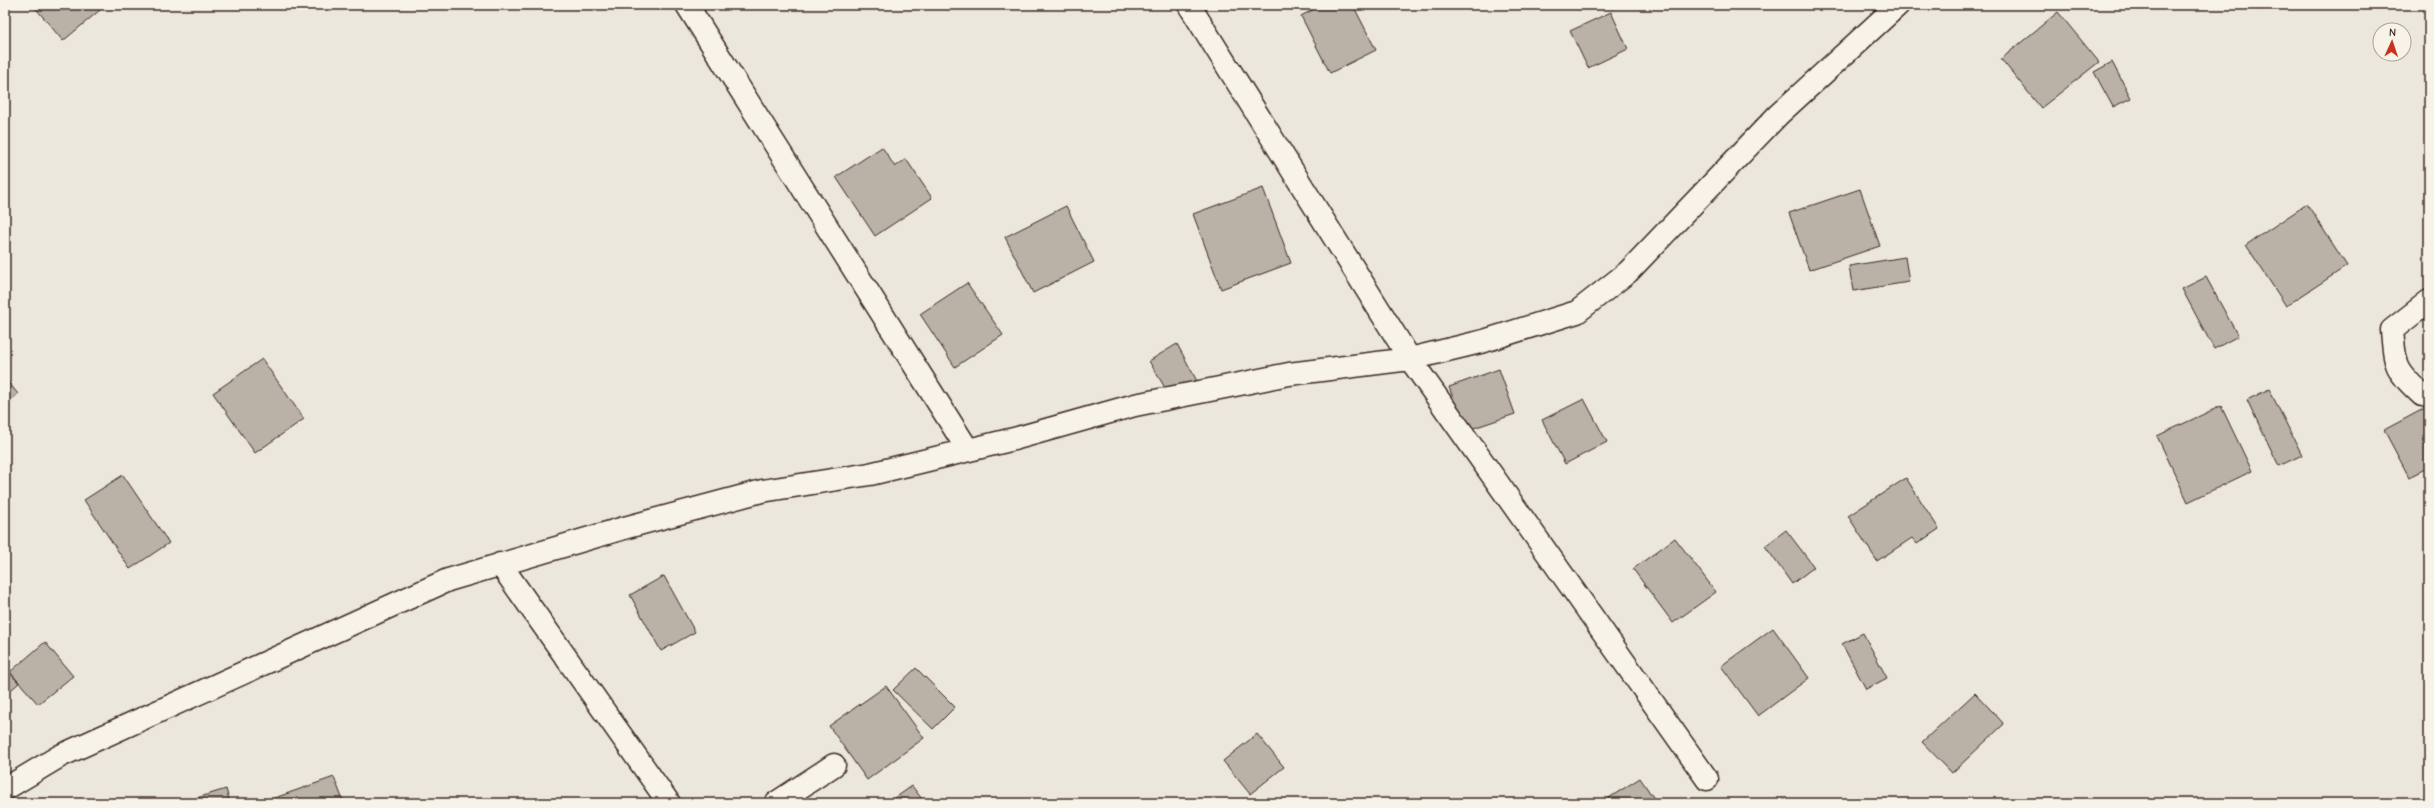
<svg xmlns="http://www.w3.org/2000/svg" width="2434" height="808" viewBox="0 0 2434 808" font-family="'Comic Neue',sans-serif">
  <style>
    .building { fill: #bab2a7; stroke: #3b2a1e }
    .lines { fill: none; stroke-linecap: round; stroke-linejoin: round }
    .minor-casing { stroke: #3b2a1e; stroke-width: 25 }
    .minor { stroke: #f7f3e8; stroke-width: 22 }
  </style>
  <rect width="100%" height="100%" fill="#ece7dc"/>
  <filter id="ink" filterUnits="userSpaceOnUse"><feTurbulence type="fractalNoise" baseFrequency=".025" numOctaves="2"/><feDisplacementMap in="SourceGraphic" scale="8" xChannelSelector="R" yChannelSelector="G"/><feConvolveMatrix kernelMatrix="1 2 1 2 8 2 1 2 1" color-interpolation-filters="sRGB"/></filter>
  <g filter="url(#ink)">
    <path class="building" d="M 33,5 L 95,5 L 100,10 L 63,41 Z
      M 1322,5 L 1353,5 L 1376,50 L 1330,73 L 1301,16 Z
      M 1611,12 L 1628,49 L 1588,68 L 1570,31 Z
      M 2058,12 L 2099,62 L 2041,108 L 2001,59 Z
      M 2112,62 L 2131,98 L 2113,107 L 2094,72 Z
      M 882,147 L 895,167 L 906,159 L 932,198 L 875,236 L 836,177 Z
      M 1263,188 L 1291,263 L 1221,289 L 1193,214 Z
      M 1860,189 L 1880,246 L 1809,270 L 1789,213 Z
      M 2307,204 L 2347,266 L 2286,306 L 2246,245 Z
      M 1066,206 L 1094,262 L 1033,293 L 1005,237 Z
      M 1905,257 L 1909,282 L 1853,291 L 1849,266 Z
      M 2206,277 L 2238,336 L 2214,349 L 2182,289 Z
      M 967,283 L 1003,335 L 955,367 L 920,314 Z
      M 1177,344 L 1197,381 L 1170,396 L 1149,361 Z
      M 262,359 L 304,419 L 255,453 L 213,393 Z
      M 1499,369 L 1515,414 L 1465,431 L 1449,387 Z
      M 5,378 L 18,394 L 5,405 Z
      M 2269,389 L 2302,455 L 2279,466 L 2247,400 Z
      M 1584,399 L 1607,442 L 1565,464 L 1542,420 Z
      M 2221,406 L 2252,471 L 2188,502 L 2157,436 Z
      M 2429,406 L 2429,467 L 2409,477 L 2384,430 Z
      M 123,475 L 169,543 L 130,569 L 84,500 Z
      M 1906,478 L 1939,529 L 1917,544 L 1912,538 L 1877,561 L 1848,516 Z
      M 1786,530 L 1814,567 L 1792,584 L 1765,546 Z
      M 1675,538 L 1716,592 L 1673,623 L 1633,569 Z
      M 664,576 L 695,632 L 661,651 L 630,595 Z
      M 1773,628 L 1809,678 L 1758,716 L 1721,666 Z
      M 1863,633 L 1887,678 L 1866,689 L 1842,644 Z
      M 45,642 L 73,676 L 38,704 L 10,672 Z
      M 5,668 L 19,683 L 5,695 Z
      M 916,668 L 955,707 L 933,729 L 893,690 Z
      M 886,686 L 924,738 L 867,780 L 829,726 Z
      M 1975,693 L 2004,724 L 1952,773 L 1922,742 Z
      M 1257,734 L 1284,767 L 1250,794 L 1223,761 Z
      M 334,777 L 344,803 L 267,803 L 266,801 Z
      M 1640,778 L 1657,803 L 1601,803 Z
      M 912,786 L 925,803 L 888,803 Z
      M 226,789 L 230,803 L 180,803 Z"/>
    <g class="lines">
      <defs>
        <path id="minor" d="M 687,5 L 968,450
          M 1189,5 L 1410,359 L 1707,779
          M 2422,395 C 2395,370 2395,366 2392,330 L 2429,301
          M 500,564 L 669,803
          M 5,789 L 60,756 L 448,580 L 624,528 L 762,491 L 870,474 L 1014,439 L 1135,405 L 1289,374 L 1410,359 L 1484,341 L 1577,312 L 1628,272 L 1778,115 L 1898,5
          M 776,803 L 834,765"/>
      </defs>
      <use href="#minor" class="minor-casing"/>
      <use href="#minor" class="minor"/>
    </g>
  </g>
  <rect width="2434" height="808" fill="none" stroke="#f7f3e8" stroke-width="20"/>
  <rect x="10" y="10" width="2414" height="788" fill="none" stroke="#3b2a1e" stroke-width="1.5" filter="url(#ink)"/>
  <g transform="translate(2392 42) rotate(3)"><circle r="19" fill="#f7f3e8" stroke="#aca397"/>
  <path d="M0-3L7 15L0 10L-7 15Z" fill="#c8321e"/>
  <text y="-6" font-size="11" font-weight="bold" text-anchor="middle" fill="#3b2a1e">N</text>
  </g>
</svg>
